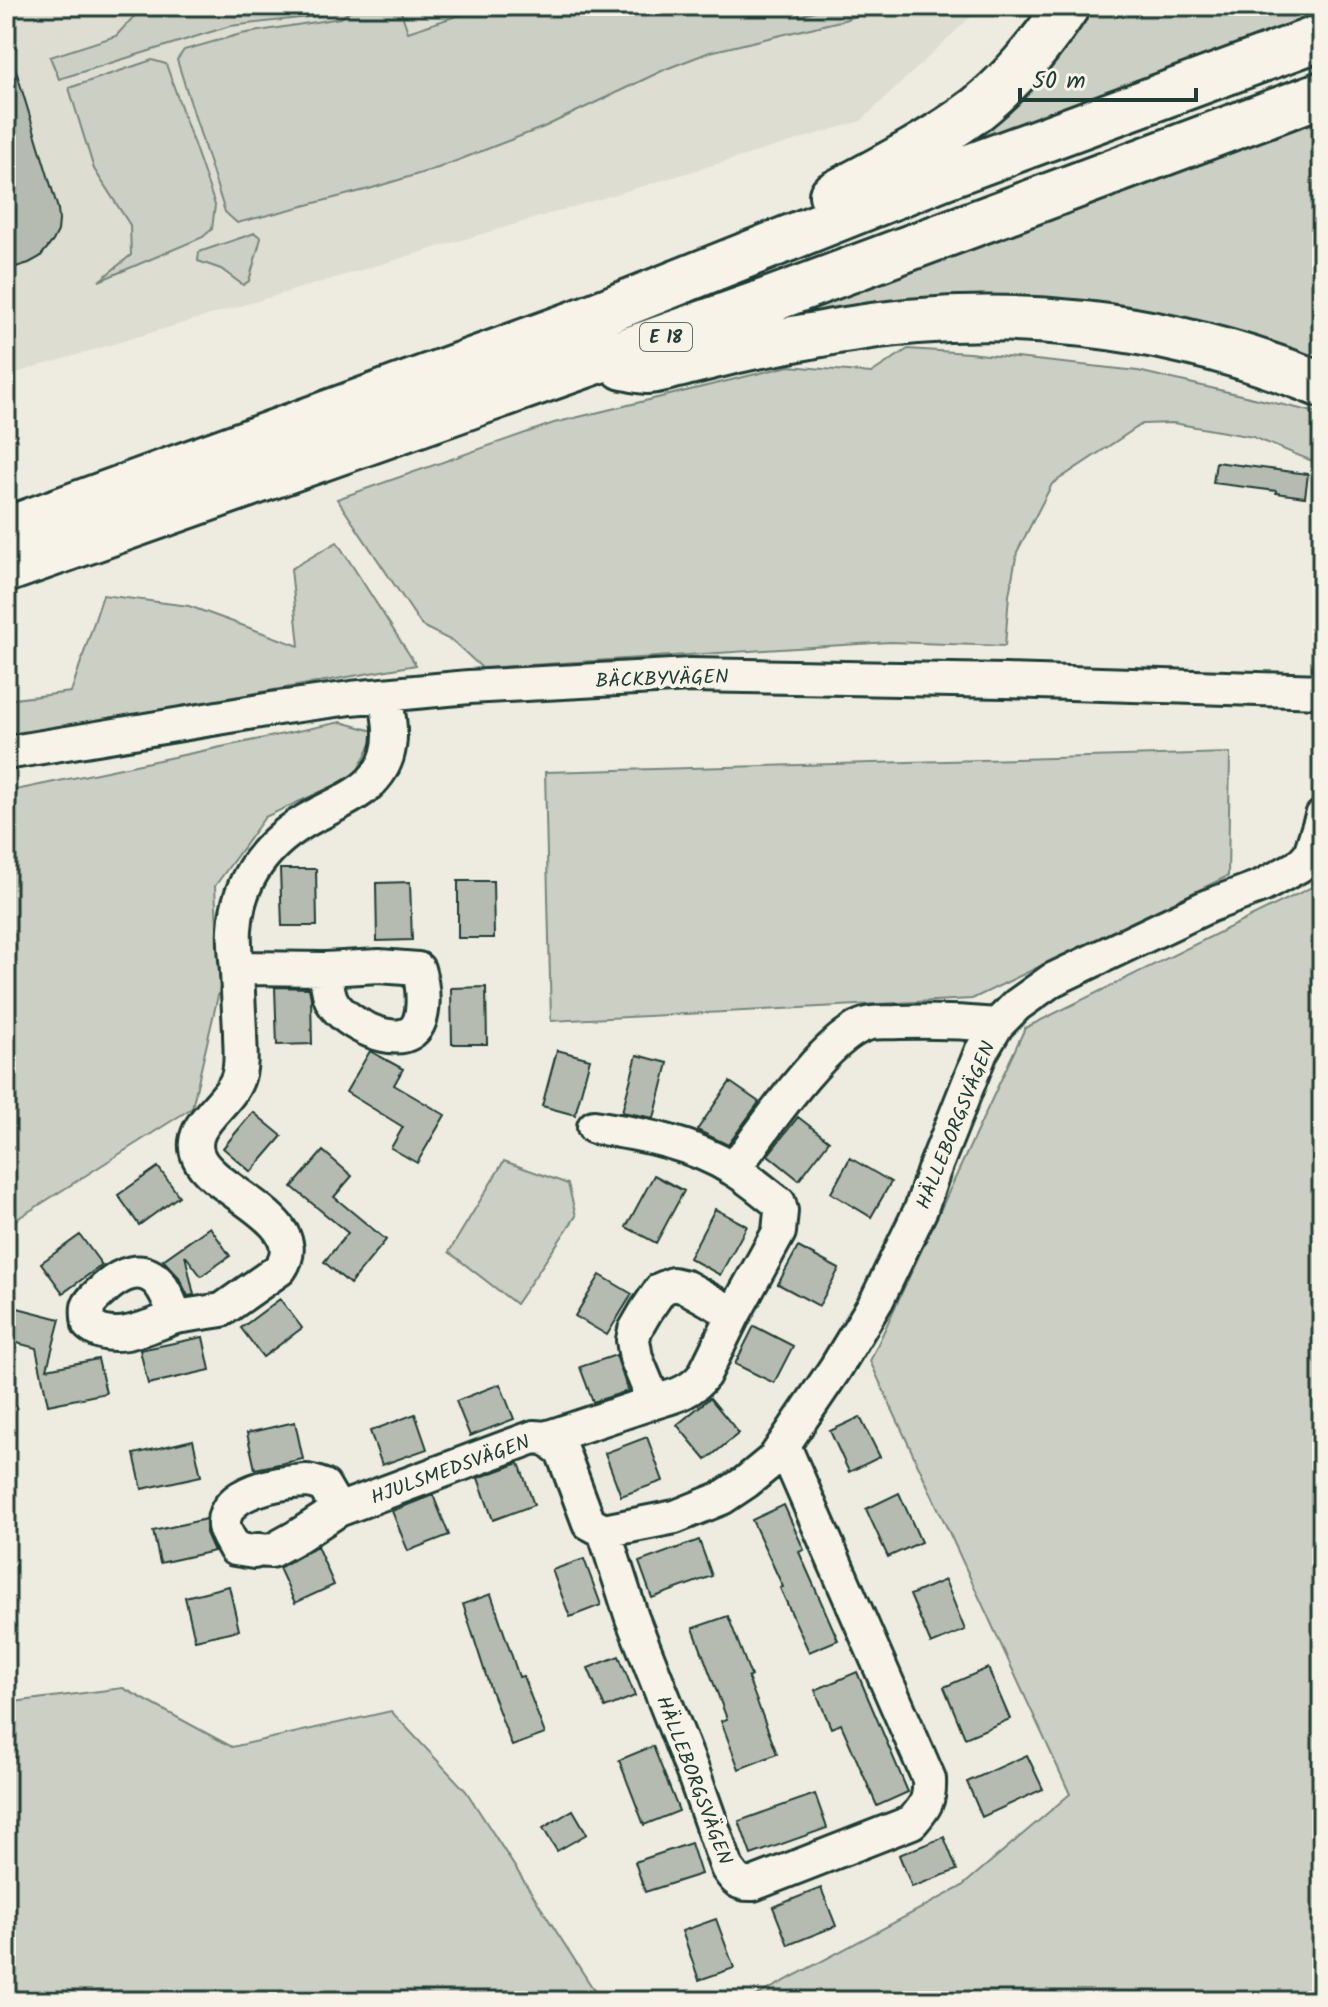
<svg xmlns="http://www.w3.org/2000/svg" width="1328" height="2007" viewBox="0 0 1328 2007" font-family="Kalam,sans-serif">
  <style>
    .built { fill: #ddddd2 }
    .green { fill: #cccfc4; stroke: #76867c; stroke-width: 2 }
    .building { fill: #b5bbb0; stroke: #1f3d34; stroke-width: 2 }
    .lines { fill: none; stroke-linecap: round; stroke-linejoin: round }
    .minor-casing { stroke: #1f3d34; stroke-width: 38 }
    .highway-casing { stroke: #1f3d34; stroke-width: 50 }
    .minor { stroke: #f7f3e8; stroke-width: 32 }
    .highway { stroke: #f7f3e8; stroke-width: 44 }
    .labels { text-anchor: middle; stroke-width: 8; stroke-linejoin: round; paint-order: stroke }
    .shield { fill: #f7f3e8; stroke: #60746a; stroke-width: 2 }
    .shield-label { font-size: 18px; font-weight: bold; fill: #1f3d34 }
    .street-label { font-size: 20px; fill: #1f3d34; stroke: #f7f3e8 }
  </style>
  <rect width="100%" height="100%" fill="#eeece1"/>
  <filter id="ink" filterUnits="userSpaceOnUse"><feTurbulence type="fractalNoise" baseFrequency=".0125" numOctaves="2"/><feDisplacementMap in="SourceGraphic" scale="16" xChannelSelector="R" yChannelSelector="G"/><feConvolveMatrix kernelMatrix="1 2 1 2 8 2 1 2 1" color-interpolation-filters="sRGB"/></filter>
  <g filter="url(#ink)">
    <path class="built" d="M 6,6 L 982,6 L 861,121 L 6,376 Z"/>
    <path class="green" d="M 159,6 L 256,6 L 259,8 L 269,6 L 343,6 L 318,16 L 230,26 L 59,79 L 50,57 L 116,36 L 136,14 Z
      M 358,6 L 399,6 L 408,32 L 487,6 L 796,6 L 799,16 L 830,6 L 882,6 L 844,20 L 710,52 L 666,69 L 544,127 L 438,168 L 369,189 L 237,223 L 225,212 L 177,60 L 184,50 L 241,34 L 340,18 Z
      M 1084,6 L 1322,6 L 1322,11 L 943,156 Z
      M 152,60 L 166,64 L 215,205 L 212,229 L 203,237 L 99,281 L 131,255 L 130,225 L 94,169 L 69,88 Z
      M 1322,110 L 1322,370 L 1216,335 L 766,327 L 859,289 Z
      M 255,233 L 261,238 L 249,281 L 243,285 L 221,269 L 198,261 L 199,252 Z
      M 908,349 L 969,353 L 1138,371 L 1318,413 L 1322,415 L 1322,465 L 1253,437 L 1173,423 L 1142,424 L 1052,484 L 1017,552 L 1009,595 L 1005,646 L 890,642 L 482,668 L 454,642 L 422,626 L 337,499 L 554,423 L 789,366 L 871,373 Z
      M 337,542 L 416,665 L 6,737 L 6,700 L 71,692 L 103,595 L 189,606 L 299,646 L 291,569 Z
      M 341,722 L 377,732 L 355,776 L 265,817 L 215,886 L 220,987 L 192,1108 L 6,1226 L 6,792 Z
      M 1230,753 L 1228,876 L 972,999 L 551,1021 L 545,772 Z
      M 1322,882 L 1322,2001 L 747,2001 L 961,1887 L 1070,1794 L 870,1361 L 1025,1028 Z
      M 504,1161 L 568,1184 L 576,1216 L 516,1304 L 449,1252 Z
      M 123,1688 L 232,1747 L 391,1711 L 466,1791 L 601,2001 L 6,2001 L 6,1703 Z"/>
    <path class="building" d="M 11,54 L 58,209 L 59,220 L 58,231 L 53,241 L 40,257 L 29,263 L 6,270 L 6,55 Z
      M 1216,462 L 1308,474 L 1305,497 L 1276,493 L 1276,491 L 1213,483 Z
      M 280,869 L 316,869 L 317,926 L 282,926 Z
      M 458,881 L 493,881 L 494,938 L 458,938 Z
      M 410,882 L 412,940 L 377,941 L 376,883 Z
      M 275,987 L 309,988 L 311,998 L 312,1044 L 277,1045 Z
      M 486,987 L 487,1044 L 452,1044 L 451,988 Z
      M 557,1050 L 590,1059 L 575,1115 L 542,1106 Z
      M 370,1051 L 403,1069 L 394,1085 L 445,1115 L 417,1163 L 391,1148 L 403,1127 L 346,1092 Z
      M 637,1055 L 668,1063 L 654,1118 L 622,1112 Z
      M 730,1082 L 759,1102 L 728,1145 L 697,1130 Z
      M 253,1112 L 282,1136 L 251,1172 L 223,1148 Z
      M 798,1117 L 829,1141 L 799,1180 L 768,1155 Z
      M 323,1151 L 352,1176 L 334,1197 L 386,1240 L 350,1284 L 324,1262 L 348,1233 L 292,1187 Z
      M 850,1158 L 891,1182 L 871,1217 L 831,1193 Z
      M 158,1167 L 179,1196 L 139,1225 L 118,1195 Z
      M 654,1175 L 684,1191 L 656,1243 L 626,1227 Z
      M 715,1209 L 747,1226 L 720,1275 L 689,1258 Z
      M 210,1227 L 230,1256 L 201,1276 L 185,1255 L 194,1295 L 188,1296 L 178,1276 L 163,1260 Z
      M 80,1235 L 102,1265 L 63,1293 L 41,1263 Z
      M 798,1247 L 839,1269 L 819,1306 L 778,1284 Z
      M 600,1275 L 632,1294 L 607,1335 L 575,1316 Z
      M 280,1299 L 302,1328 L 263,1357 L 241,1328 Z
      M 6,1305 L 60,1319 L 47,1369 L 98,1359 L 106,1393 L 48,1405 L 36,1348 L 6,1340 Z
      M 754,1326 L 793,1346 L 774,1383 L 735,1364 Z
      M 203,1337 L 210,1370 L 148,1384 L 140,1350 Z
      M 616,1355 L 628,1391 L 593,1402 L 580,1367 Z
      M 500,1384 L 514,1419 L 470,1436 L 456,1401 Z
      M 710,1398 L 739,1433 L 706,1460 L 677,1425 Z
      M 415,1414 L 427,1449 L 382,1465 L 370,1431 Z
      M 860,1417 L 880,1457 L 849,1472 L 830,1431 Z
      M 295,1422 L 303,1459 L 255,1469 L 247,1433 Z
      M 647,1437 L 663,1481 L 621,1496 L 605,1453 Z
      M 193,1440 L 201,1476 L 142,1489 L 134,1454 Z
      M 519,1463 L 534,1505 L 493,1520 L 478,1478 Z
      M 899,1493 L 921,1542 L 888,1557 L 866,1509 Z
      M 433,1495 L 449,1535 L 408,1551 L 392,1511 Z
      M 784,1505 L 804,1550 L 799,1552 L 838,1640 L 809,1652 L 780,1588 L 783,1587 L 752,1520 Z
      M 206,1519 L 206,1533 L 214,1551 L 160,1563 L 153,1531 Z
      M 699,1540 L 712,1576 L 652,1598 L 639,1562 Z
      M 317,1546 L 334,1585 L 295,1603 L 279,1568 Z
      M 584,1559 L 601,1605 L 570,1617 L 552,1570 Z
      M 945,1580 L 965,1630 L 931,1644 L 910,1595 Z
      M 229,1586 L 239,1630 L 195,1640 L 185,1597 Z
      M 491,1594 L 519,1677 L 523,1676 L 545,1734 L 512,1746 L 490,1688 L 463,1604 Z
      M 728,1616 L 751,1676 L 748,1678 L 777,1754 L 739,1769 L 721,1721 L 727,1719 L 693,1628 Z
      M 619,1656 L 635,1696 L 605,1708 L 588,1668 Z
      M 988,1668 L 1010,1719 L 965,1738 L 944,1687 Z
      M 857,1672 L 908,1792 L 877,1806 L 841,1724 L 831,1728 L 815,1690 Z
      M 653,1746 L 679,1811 L 644,1825 L 619,1760 Z
      M 1027,1755 L 1043,1789 L 982,1817 L 967,1782 Z
      M 815,1794 L 827,1828 L 751,1855 L 739,1821 Z
      M 573,1810 L 587,1834 L 557,1851 L 543,1828 Z
      M 944,1837 L 957,1870 L 912,1887 L 899,1855 Z
      M 691,1843 L 701,1874 L 645,1892 L 635,1862 Z
      M 821,1888 L 836,1926 L 788,1945 L 773,1907 Z
      M 716,1919 L 734,1968 L 699,1980 L 682,1931 Z"/>
    <g class="lines">
      <defs>
        <path id="minor" d="M 6,753 L 278,708 L 351,698 L 469,687 L 691,675 L 1005,681 L 1322,691
          M 237,968 L 325,969 L 379,966 L 418,969 C 423,985 428,1022 410,1033 C 389,1046 339,1020 331,999 C 327,990 327,978 325,969
          M 594,1127 C 642,1134 691,1143 733,1169 C 749,1178 764,1192 779,1203 L 781,1211 L 779,1232 L 734,1314 L 686,1287 L 673,1284 L 661,1289 L 646,1311 L 635,1330 L 633,1340 L 636,1358 L 648,1387 L 648,1404 C 670,1397 690,1394 704,1375 L 734,1314
          M 734,1169 C 760,1134 827,1035 867,1024 C 876,1021 888,1023 898,1022 C 931,1021 964,1022 997,1025
          M 176,1317 C 150,1325 113,1346 89,1325 C 88,1319 87,1312 88,1307 C 91,1299 99,1294 105,1288 C 121,1274 142,1264 159,1283 C 167,1292 171,1306 176,1317 L 222,1310 L 280,1269 C 313,1221 215,1193 199,1158 C 184,1127 227,1106 237,1080 C 243,1065 240,1048 240,1032 C 239,1012 238,992 237,972 C 236,957 234,944 235,929 C 238,877 269,840 314,816 C 342,801 376,790 387,756 C 393,736 389,715 385,696
          M 546,1438 L 648,1404
          M 784,1446 L 929,1779 C 930,1800 926,1806 912,1822 L 753,1884 C 739,1885 735,1880 727,1868 L 694,1775 L 632,1618 L 604,1531 L 675,1517 L 722,1498 L 746,1482 L 774,1459 L 835,1369 L 877,1300 L 921,1209 L 934,1170 L 981,1052 L 997,1025 L 1017,1005 L 1052,980 L 1208,906 L 1262,886 L 1299,866 L 1310,854 L 1322,816
          M 338,1510 L 324,1486 C 318,1484 312,1481 306,1481 C 280,1482 221,1491 224,1526 C 225,1533 232,1543 235,1549 L 254,1552 L 258,1550 L 271,1551 L 298,1536 L 338,1510 L 534,1437 L 546,1438 L 562,1451 L 589,1523 L 604,1531"/>
        <path id="highway" d="M 832,195 C 882,168 932,143 977,109 C 1012,81 1042,44 1067,6
          M 623,367 C 631,368 639,371 647,371 C 656,371 667,367 677,365 C 698,360 720,354 742,349 C 774,342 806,337 838,331 C 1001,303 1168,322 1322,385
          M 6,530 L 576,323 L 945,176 L 1322,37
          M 6,570 L 775,298 L 1322,94"/>
      </defs>
      <use href="#minor" class="minor-casing"/>
      <use href="#highway" class="highway-casing"/>
      <use href="#minor" class="minor"/>
      <use href="#highway" class="highway"/>
    </g>
  </g>
  <g class="labels">
    <rect class="shield" x="640" y="323" width="52" height="28" rx="6"/>
    <g class="shield-label">
      <text x="666" y="343">E 18</text>
    </g>
    <g class="street-label">
      <text transform="translate(662 678) rotate(-2)" y="7">BÄCKBYVÄGEN</text>
      <text transform="translate(955 1125) rotate(-68)" y="7">HÄLLEBORGSVÄGEN</text>
      <text transform="translate(450 1469) rotate(-20)" y="7">HJULSMEDSVÄGEN</text>
      <text transform="translate(695 1780) rotate(69)" y="7">HÄLLEBORGSVÄGEN</text>
    </g>
  </g>
  <rect width="1328" height="2007" fill="none" stroke="#f7f3e8" stroke-width="32"/>
  <rect x="16" y="16" width="1296" height="1975" fill="none" stroke="#1f3d34" stroke-width="3" filter="url(#ink)"/>
  <path d="M1020 88v12h176v-12" fill="none" stroke="#1f3d34" stroke-width="4"/>
  <text x="1032" y="88" font-size="24" fill="#1f3d34" stroke="#f7f3e8" stroke-width="6" paint-order="stroke">50 m</text>
</svg>
